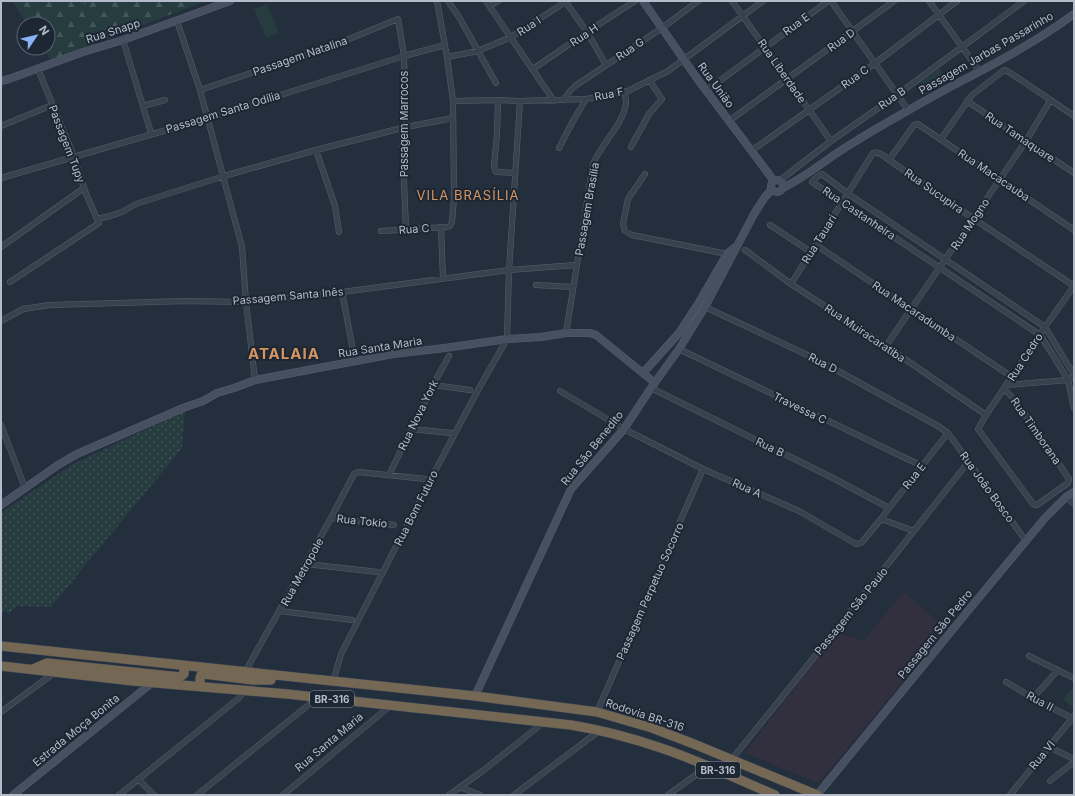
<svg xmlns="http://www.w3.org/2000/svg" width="1075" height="796" viewBox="0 0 1075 796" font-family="Inter,sans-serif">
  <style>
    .medical { fill: #32303f }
    .grass { fill: url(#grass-dots) }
    .forest { fill: url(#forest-firs) }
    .park { fill: #263c3f }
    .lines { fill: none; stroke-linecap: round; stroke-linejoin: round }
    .stream { stroke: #394c67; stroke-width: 1.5 }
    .street-casing { stroke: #565f6c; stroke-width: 6 }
    .secondary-casing { stroke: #565f6c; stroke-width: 8 }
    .highway-casing { stroke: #434c59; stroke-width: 10 }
    .street { stroke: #38414e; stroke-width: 5 }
    .secondary { stroke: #465061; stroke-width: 7 }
    .highway { stroke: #746855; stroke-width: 9 }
    .labels { text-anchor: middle; stroke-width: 4; stroke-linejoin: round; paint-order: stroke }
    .shield { fill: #1d2633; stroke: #878f9c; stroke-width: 1 }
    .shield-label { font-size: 10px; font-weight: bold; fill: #b4bcc9 }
    .street-label { font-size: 11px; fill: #b4bcc9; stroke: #1d2633 }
    .quarter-label { font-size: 13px; letter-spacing: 1px; fill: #d59563; stroke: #1d2633 }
    .district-label { font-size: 15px; font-weight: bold; letter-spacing: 1px; fill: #d59563; stroke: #1d2633 }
  </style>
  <defs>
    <pattern id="grass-dots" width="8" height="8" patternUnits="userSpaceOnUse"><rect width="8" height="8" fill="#263c3f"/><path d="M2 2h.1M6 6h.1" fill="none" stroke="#435659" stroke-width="1.8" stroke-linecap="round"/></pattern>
    <pattern id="forest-firs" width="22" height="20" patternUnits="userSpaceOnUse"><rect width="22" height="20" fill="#263c3f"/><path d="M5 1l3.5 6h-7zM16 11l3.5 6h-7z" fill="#435659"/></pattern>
  </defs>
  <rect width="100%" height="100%" fill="#242f3e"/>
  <path class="medical" d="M 904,592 L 947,629 L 818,783 L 745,753 L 837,632 L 863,641 Z"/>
  <path class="grass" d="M 185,411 L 182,448 L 51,607 L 17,606 L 9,614 L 4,610 L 1,614 L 1,513 L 73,464 Z"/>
  <path class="forest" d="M 12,1 L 206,1 L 51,60 L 43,48 L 48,48 L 48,24 L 27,24 Z"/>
  <path class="park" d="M 267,4 L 279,33 L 266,38 L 254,9 Z
    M 939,69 L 947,81 L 928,94 L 920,82 Z
    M 1074,686 L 1074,705 L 1072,707 L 1063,700 Z"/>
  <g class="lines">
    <path class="stream" d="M 84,4 L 86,1"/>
    <defs>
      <path id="street" d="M 448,1 L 459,17 L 496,83
        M 486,1 L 554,101
        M 565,1 L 587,32 L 606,65
        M 732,1 L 831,141
        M 831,1 L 908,110
        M 929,1 L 980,72
        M 490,6 L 498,1
        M 177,21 L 200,90 L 242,247 L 246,302 L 255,380
        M 123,40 L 151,133
        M 447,57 L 478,51 L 511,37 L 567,1
        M 38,69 L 74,157 L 85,191 L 97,219 L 110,216 L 122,212 L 136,204 L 224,176 L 316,150 L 406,127 L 453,118
        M 533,69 L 587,32 L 635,1
        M 200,90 L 332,46 L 398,19 L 404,56 L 406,127 L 402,133 L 406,230
        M 706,91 L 828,1
        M 564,99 L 570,91 L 575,86 L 662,28 L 698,1
        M 498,100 L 497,134 L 494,166 L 496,172 L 515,173
        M 453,101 L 498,100 L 520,101 L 586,99 L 628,91 L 668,71 L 763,1
        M 967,101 L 1074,173
        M 143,106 L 165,100
        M 729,121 L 894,1
        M 1,126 L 52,105
        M 941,139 L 972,95 L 1003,71 L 1005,70 L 1009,72 L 1074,116
        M 631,147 L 649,114 L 662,99 L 649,80
        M 559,148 L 573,121 L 586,99
        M 316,150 L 335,206 L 339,232
        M 751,151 L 874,64 L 957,1
        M 889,160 L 914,125 L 918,124 L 1074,230
        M 645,174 L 628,199 L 623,224 L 625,231 L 632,235 L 727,254
        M 1,178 L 208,118 L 404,56 L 445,45
        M 779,181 L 831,141 L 897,95 L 1024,1
        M 770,225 L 811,252
        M 441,227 L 443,278
        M 381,231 L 447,227 L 450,226 L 452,222 L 454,198 L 453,101 L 447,57 L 437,1
        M 816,245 L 1012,377
        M 1,247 L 84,188
        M 745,250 L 791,284 L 886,346 L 986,415
        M 10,282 L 99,223
        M 791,284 L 873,153 C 879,151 884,156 889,160 L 974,219 L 1074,286
        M 536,285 L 573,287
        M 342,292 L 355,361
        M 705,307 L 818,360 L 938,426 L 948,433 L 1026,541
        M 1,321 L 23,309 L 50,305 L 186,301 L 246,302 L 342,292 L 509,270 L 576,265
        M 566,333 L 593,164 C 601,144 622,126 626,104 C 626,100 625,96 625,92
        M 886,346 L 1026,141 L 1050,101
        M 679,349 L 922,466
        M 1074,375 L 1045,327 L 847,193 L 822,174 C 819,175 814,179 812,182 L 1040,335 L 1051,352 L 1068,380 L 1074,408
        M 433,385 L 470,390
        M 1007,385 L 1068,380 L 1074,377
        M 651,388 L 831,477 L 889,508
        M 1004,389 L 1014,399 L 1047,446 L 1069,479 L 1068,483 L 1037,505 L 1033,504 L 978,429 L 986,415 L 1045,327 L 1074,286
        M 560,391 L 624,429 L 703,469 L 799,511 L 856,544 L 861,543 L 863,541 L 881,519 L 889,508 L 948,433
        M 1,425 L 25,488
        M 412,429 L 451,433
        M 389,475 L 433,385 L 449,356
        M 1066,497 L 1074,504
        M 331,518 L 394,525
        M 881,519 L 914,531
        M 306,564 L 378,572
        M 280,611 L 352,620
        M 1029,656 L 1074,678
        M 245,672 L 331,518 L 354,474 L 358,472 L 426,479
        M 333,682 L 341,654 L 426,488 L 478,390 L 507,339 L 509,270 L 520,101
        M 1006,682 L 1033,698 L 1074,719
        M 1033,698 L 1058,670
        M 1,712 L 54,673
        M 597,712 L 703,469
        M 1049,747 L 1074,759
        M 732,759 C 812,661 890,561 969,461
        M 138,779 L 154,795
        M 1050,781 L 1074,762
        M 460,787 L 480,795
        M 119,795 L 239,698 L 245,690
        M 197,795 L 317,698
        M 283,795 L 390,706
        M 449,795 L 484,770 L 544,722
        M 514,795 L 599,731
        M 668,795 L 708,766
        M 1010,795 L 1074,716"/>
      <path id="secondary" d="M 643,1 L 696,77 L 774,181
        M 1,81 L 9,79 L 83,52 L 123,40 L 230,1
        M771 186a6 6 0 1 1 12 0a6 6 0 1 1-12 0Z
        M 783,188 C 801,179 817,167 834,155 C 858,139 884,124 909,110 C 964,78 1023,52 1074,14
        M 643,373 L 679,333 L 698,304 L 727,254 L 734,248
        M 1,505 L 58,465 L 77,454 L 183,408 L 203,401 L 217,393 L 234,388 L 255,380 L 393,354 L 445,348 L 507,339 L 541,337 L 566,333 L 590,333 L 596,335 L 655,383
        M 475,696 L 571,489 L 624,429 L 651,388 L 679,349 L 705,307 L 754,214 L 765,197 L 772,189
        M 13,795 L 153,682
        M 817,795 L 972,606 L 1045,518 L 1066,497 L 1074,492"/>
      <path id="highway" d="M 1,646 L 475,696 L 597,712 L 652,728 L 694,744 L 817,795
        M 1,666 L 133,681 L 287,694 L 571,725 C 601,730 632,738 661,748 C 700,761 737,779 775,795
        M 33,669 L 47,663 L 180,677 L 184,674 L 184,670 L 182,665
        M 201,686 C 200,682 199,679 201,675 L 204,674 L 253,680 L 271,680"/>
    </defs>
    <use href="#street" class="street-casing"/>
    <use href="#secondary" class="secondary-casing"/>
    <use href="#highway" class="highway-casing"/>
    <use href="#street" class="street"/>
    <use href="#secondary" class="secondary"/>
    <use href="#highway" class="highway"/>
  </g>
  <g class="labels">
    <g class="shield">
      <rect x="310" y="691" width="44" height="16" rx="3"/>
      <rect x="696" y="762" width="44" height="16" rx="3"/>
    </g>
    <g class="shield-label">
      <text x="332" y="703">BR-316</text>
      <text x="718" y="774">BR-316</text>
    </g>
    <g class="street-label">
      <text transform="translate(796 24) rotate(-36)" y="4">Rua E</text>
      <text transform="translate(529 26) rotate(-33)" y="4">Rua I</text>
      <text transform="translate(113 31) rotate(-18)" y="4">Rua Snapp</text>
      <text transform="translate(584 35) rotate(-34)" y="4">Rua H</text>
      <text transform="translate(841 40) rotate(-36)" y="4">Rua D</text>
      <text transform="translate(630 49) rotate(-34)" y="4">Rua G</text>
      <text transform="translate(986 53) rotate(-30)" y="4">Passagem Jarbas Passarinho</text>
      <text transform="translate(300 56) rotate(-19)" y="4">Passagem Natalina</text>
      <text transform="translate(782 71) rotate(55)" y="4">Rua Liberdade</text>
      <text transform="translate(855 77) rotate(-36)" y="4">Rua C</text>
      <text transform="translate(716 85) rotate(54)" y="4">Rua União</text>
      <text transform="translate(609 94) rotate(-11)" y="4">Rua F</text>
      <text transform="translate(892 98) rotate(-35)" y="4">Rua B</text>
      <text transform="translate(223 112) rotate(-17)" y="4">Passagem Santa Odília</text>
      <text transform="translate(404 124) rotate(-90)" y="4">Passagem Marrocos</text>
      <text transform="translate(1020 137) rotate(34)" y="4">Rua Tamaquare</text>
      <text transform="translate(67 144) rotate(69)" y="4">Passagem Tupy</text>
      <text transform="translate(994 175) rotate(34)" y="4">Rua Macacauba</text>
      <text transform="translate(934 191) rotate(35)" y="4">Rua Sucupira</text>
      <text transform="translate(587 209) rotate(-80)" y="4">Passagem Brasília</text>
      <text transform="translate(859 213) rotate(34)" y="4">Rua Castanheira</text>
      <text transform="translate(970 224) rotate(-56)" y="4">Rua Mogno</text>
      <text transform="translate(414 229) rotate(-4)" y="4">Rua C</text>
      <text transform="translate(819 239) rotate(-58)" y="4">Rua Tauari</text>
      <text transform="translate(288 296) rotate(-5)" y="4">Passagem Santa Inês</text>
      <text transform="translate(914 311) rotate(34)" y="4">Rua Macaradumba</text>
      <text transform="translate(865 333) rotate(34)" y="4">Rua Muiracaratiba</text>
      <text transform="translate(380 347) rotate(-9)" y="4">Rua Santa Maria</text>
      <text transform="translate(1025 357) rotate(-57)" y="4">Rua Cedro</text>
      <text transform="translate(823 363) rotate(27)" y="4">Rua D</text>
      <text transform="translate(800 408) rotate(26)" y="4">Travessa C</text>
      <text transform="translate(418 415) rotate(-64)" y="4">Rua Nova York</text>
      <text transform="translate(1036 431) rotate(55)" y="4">Rua Timborana</text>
      <text transform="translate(770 447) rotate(26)" y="4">Rua B</text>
      <text transform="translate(592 448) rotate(-51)" y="4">Rua São Benedito</text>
      <text transform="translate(914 476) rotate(-52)" y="4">Rua E</text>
      <text transform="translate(987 487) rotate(54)" y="4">Rua João Bosco</text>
      <text transform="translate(747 488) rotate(24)" y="4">Rua A</text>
      <text transform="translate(416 508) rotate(-63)" y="4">Rua Bom Futuro</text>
      <text transform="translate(362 521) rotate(6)" y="4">Rua Tokio</text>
      <text transform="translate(302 572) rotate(-61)" y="4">Rua Metropole</text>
      <text transform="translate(650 591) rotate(-66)" y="4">Passagem Perpetuo Socorro</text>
      <text transform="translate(851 611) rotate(-51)" y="4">Passagem São Paulo</text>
      <text transform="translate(935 634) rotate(-51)" y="4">Passagem São Pedro</text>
      <text transform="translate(1040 701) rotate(28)" y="4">Rua II</text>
      <text transform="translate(645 715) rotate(18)" y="4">Rodovia BR-316</text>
      <text transform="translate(76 730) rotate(-39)" y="4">Estrada Moça Bonita</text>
      <text transform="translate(329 742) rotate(-40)" y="4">Rua Santa Maria</text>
      <text transform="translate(1042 755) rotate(-51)" y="4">Rua VI</text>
    </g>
    <g class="quarter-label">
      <text x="468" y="200">VILA BRASÍLIA</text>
    </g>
    <g class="district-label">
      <text x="284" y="359">ATALAIA</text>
    </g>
  </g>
  <rect width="1075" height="796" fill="none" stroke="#b4bcc9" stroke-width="4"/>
  <g transform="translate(36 36) rotate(55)"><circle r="19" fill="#1d2633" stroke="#59626f"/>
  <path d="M0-3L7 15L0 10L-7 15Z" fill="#8ab4f8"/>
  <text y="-6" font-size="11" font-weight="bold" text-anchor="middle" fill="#b4bcc9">N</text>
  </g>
</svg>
